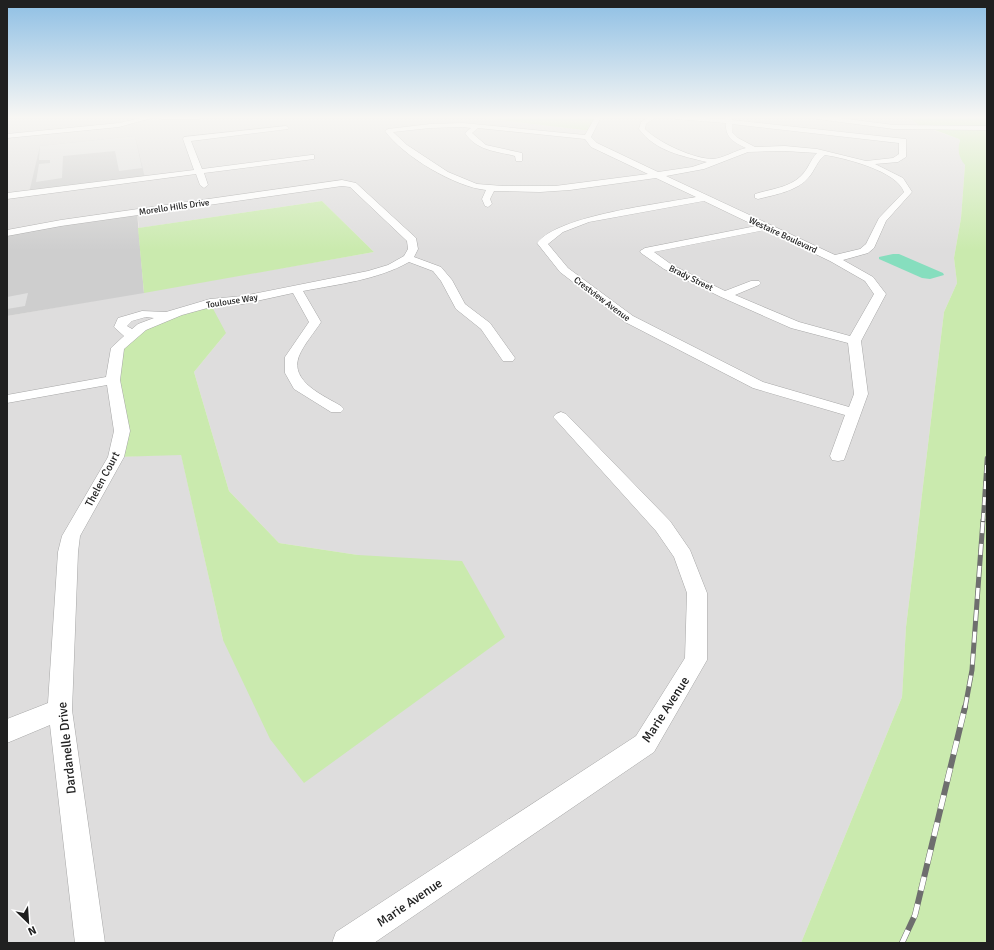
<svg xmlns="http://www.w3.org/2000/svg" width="994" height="950" viewBox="0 0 994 950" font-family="Signika,sans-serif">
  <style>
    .residential { fill: #dedddd; fill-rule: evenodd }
    .religious { fill: #cecece }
    .grass { fill: #caeaae }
    .pitch { fill: #86debe }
    .parking { fill: #e0e0e0 }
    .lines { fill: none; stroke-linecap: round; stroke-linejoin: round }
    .minor-casing { stroke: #a7a7a7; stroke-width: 1 }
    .minor { fill: #fff; fill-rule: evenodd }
    .rail-far2-casing { stroke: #6e6e6e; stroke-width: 4.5 }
    .rail-far1-casing { stroke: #6e6e6e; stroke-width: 5 }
    .rail-casing { stroke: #6e6e6e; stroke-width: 6 }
    .rail-far2 { stroke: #fff; stroke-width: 3; stroke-dasharray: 8; stroke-linecap: butt }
    .rail-far1 { stroke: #fff; stroke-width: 3.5; stroke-dasharray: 11; stroke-linecap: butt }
    .rail { stroke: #fff; stroke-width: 5; stroke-dasharray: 14; stroke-linecap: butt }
    .labels { text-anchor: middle; stroke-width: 3.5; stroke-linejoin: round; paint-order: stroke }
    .far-street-label { font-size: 9px; fill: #202020; stroke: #fff }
    .street-label { font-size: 11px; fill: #202020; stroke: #fff }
    .near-street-label { font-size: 13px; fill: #202020; stroke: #fff }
  </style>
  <rect width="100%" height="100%" fill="#f0ede7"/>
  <path class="residential" d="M 7,117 L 473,117 L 592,131 L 597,119 L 595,117 L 817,117 L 849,122 L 930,129 L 959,139 L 965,165 L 961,218 L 954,258 L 957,283 L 944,312 L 906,627 L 902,697 L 801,943 L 7,943 L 7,316 L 374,252 L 322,201 L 139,228 L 137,212 L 7,233 ZM 226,333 L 194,372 L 229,491 L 279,543 L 358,555 L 223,640 L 181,454 L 116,457 Z
    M 832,117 L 907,117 L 921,126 L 891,125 Z"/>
  <path class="religious" d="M 135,136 L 145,178 L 29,193 L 40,146 Z
    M 137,212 L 144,293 L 7,316 L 7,233 Z"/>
  <path class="grass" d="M 473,117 L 595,117 L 597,119 L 592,131 Z
    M 907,117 L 987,117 L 987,126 L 921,126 Z
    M 935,130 L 987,130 L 987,943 L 801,943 L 902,697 L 906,627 L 944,312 L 957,283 L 954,258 L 961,218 L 965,165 C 959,158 957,150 960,141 L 959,139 Z
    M 322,201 L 374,252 L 144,293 L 138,228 Z
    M 210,303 L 226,333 L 194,372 L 229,491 L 279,543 L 358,555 L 462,561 L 505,637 L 304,783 L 270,739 L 223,640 L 181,455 L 116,457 L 118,348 L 142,327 Z"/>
  <path class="pitch" d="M 893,254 L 899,254 L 943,273 L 944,275 L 930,279 L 922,278 L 879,259 L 879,257 Z"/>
  <path class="parking" d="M 135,136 L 142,168 L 119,171 L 115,151 L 63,156 L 62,178 L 36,182 L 39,164 L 50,163 L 50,160 L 39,160 L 40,146 Z
    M 28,293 L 25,306 L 7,309 L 7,297 Z"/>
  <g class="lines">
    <defs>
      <path id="minor" d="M 145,117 L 155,117 L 119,127 L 7,138 L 7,134 L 119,123 Z
        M 159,117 L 202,117 L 199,119 L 162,119 Z
        M 592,117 L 599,117 L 600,119 L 591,137 L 597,143 L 658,172 L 692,167 L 707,162 C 682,156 655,151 639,129 L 641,122 L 649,117 L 656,117 L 646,124 L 645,129 C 659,143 694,159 713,159 C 721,159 737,150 746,148 C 734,142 725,138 726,123 L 675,119 L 672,117 L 726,119 L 726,117 L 732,117 L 732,120 L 906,139 L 906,157 L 898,162 L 875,164 L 903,178 L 912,192 L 886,221 L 874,248 L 868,253 L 843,260 L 873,277 L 886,294 L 861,341 L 868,394 L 844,460 L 838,461 L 832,460 L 830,456 L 845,415 L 753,388 L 625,322 L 560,272 L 537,243 C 559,215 660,204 696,197 L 656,178 L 570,190 L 540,192 L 494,191 L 490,199 L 492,204 L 488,207 L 485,206 L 482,199 L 486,190 C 455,187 403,156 385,131 L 388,129 L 430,124 L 463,123 L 585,135 L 594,119 ZM 732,124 L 899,143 L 899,154 L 893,158 L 866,161 L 817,149 L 785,146 L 755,147 L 738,138 L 732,132 ZM 463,127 L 471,128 L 465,133 C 477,151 496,151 515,156 L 516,161 L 522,161 L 522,153 L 486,145 L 472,133 L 478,128 L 585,139 L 591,147 L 648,174 L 555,186 L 503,186 L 477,184 L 448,172 L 407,145 L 393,132 L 430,128 ZM 785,151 L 817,153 C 810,160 808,170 801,176 C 789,188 770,189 755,194 L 755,198 L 758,199 C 774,195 798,191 809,177 C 815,170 817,161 825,155 C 845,158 897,171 904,192 L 879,218 L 866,244 L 860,249 L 835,255 L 666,176 L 704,169 L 748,152 ZM 704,201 L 756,226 L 645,248 L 640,251 L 641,253 L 664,269 L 721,297 L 791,328 L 848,343 L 854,394 L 849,407 L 763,382 L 633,316 L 568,268 L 548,244 L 563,232 L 589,222 ZM 765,230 L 830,261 L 865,281 L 874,294 L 850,336 L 799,322 L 735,295 L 759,285 L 761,283 L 759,281 L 751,281 L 725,291 L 672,265 L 654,252 Z
        M 814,117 L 831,117 L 894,125 L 987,126 L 987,130 L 894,129 L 817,119 Z
        M 286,126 L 289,128 L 288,129 L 191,141 L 202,169 L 311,155 L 314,155 L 314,159 L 204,173 L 208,185 L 204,188 L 200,185 L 196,174 L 7,199 L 7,193 L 194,170 L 183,139 L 184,137 Z
        M 342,180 L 356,183 L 416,238 L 418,249 L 414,257 L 441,267 L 452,280 L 465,304 L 490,323 L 515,358 L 513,361 L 503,361 L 481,329 L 456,309 L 441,281 L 433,271 L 409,262 C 377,280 339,284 303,291 L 321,322 C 314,333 304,344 299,356 C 289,382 325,396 341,406 L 344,409 L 341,412 L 331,412 L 294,389 L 285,373 L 285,357 L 309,322 L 293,293 L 243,304 L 211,307 L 182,315 L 146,330 L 124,349 L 120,380 L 130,431 L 124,457 L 80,536 L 78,552 L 72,710 L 105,943 L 75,943 L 50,725 L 7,743 L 7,719 L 48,703 L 58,552 L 62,536 L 108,457 L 114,431 L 107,385 L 7,403 L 7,395 L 106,377 L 111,348 L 124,336 L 114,327 L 118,318 L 142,311 L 166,312 L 210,299 L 243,296 L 368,271 L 388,265 L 404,256 L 408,249 L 407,241 L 350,187 L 342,186 L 61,226 L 7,236 L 7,230 L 61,220 ZM 146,317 L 154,318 L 138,324 L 132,329 L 127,326 L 132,321 Z
        M 561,412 L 566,414 L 670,521 L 690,550 L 707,593 L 707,660 L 654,752 L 374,943 L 332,943 L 336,932 L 636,736 L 685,658 L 687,593 L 674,557 L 656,531 L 556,420 L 553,417 L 556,414 Z"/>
    </defs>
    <use href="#minor" class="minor-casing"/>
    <use href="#minor" class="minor"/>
    <defs>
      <path id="rail-far2" d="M 983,521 L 987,458"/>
      <path id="rail-far1" d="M 965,708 L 972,670 L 983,520"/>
      <path id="rail" d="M 902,943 L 915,915 L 965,707"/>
    </defs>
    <use href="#rail-far2" class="rail-far2-casing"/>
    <use href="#rail-far1" class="rail-far1-casing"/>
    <use href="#rail" class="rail-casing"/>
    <use href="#rail-far2" class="rail-far2"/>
    <use href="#rail-far1" class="rail-far1"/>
    <use href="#rail" class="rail"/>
  </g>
  <linearGradient id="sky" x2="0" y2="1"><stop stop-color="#8ebfe4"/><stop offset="0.47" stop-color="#f8f7f4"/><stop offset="1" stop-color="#f8f7f4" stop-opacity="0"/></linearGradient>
  <rect width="994" height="250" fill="url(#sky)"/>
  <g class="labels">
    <g class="far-street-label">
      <text transform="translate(174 207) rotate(-8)" y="3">Morello Hills Drive</text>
      <text transform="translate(783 235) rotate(25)" y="3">Westaire Boulevard</text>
      <text transform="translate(691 278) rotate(26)" y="3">Brady Street</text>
      <text transform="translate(602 299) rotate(37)" y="3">Crestview Avenue</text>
      <text transform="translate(232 301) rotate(-9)" y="3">Toulouse Way</text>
    </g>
    <g class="street-label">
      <text transform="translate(102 479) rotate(-62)" y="4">Thelen Court</text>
    </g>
    <g class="near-street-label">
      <text transform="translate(665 709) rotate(-57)" y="5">Marie Avenue</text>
      <text transform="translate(66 748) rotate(-96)" y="5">Dardanelle Drive</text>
      <text transform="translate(409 902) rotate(-34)" y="5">Marie Avenue</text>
    </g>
  </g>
  <rect width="994" height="950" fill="none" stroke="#202020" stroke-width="16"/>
  <g transform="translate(28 922) rotate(155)" stroke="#ffffff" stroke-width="3" paint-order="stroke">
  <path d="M0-3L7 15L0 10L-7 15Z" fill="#202020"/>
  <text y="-6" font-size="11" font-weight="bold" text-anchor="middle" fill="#202020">N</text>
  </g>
</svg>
